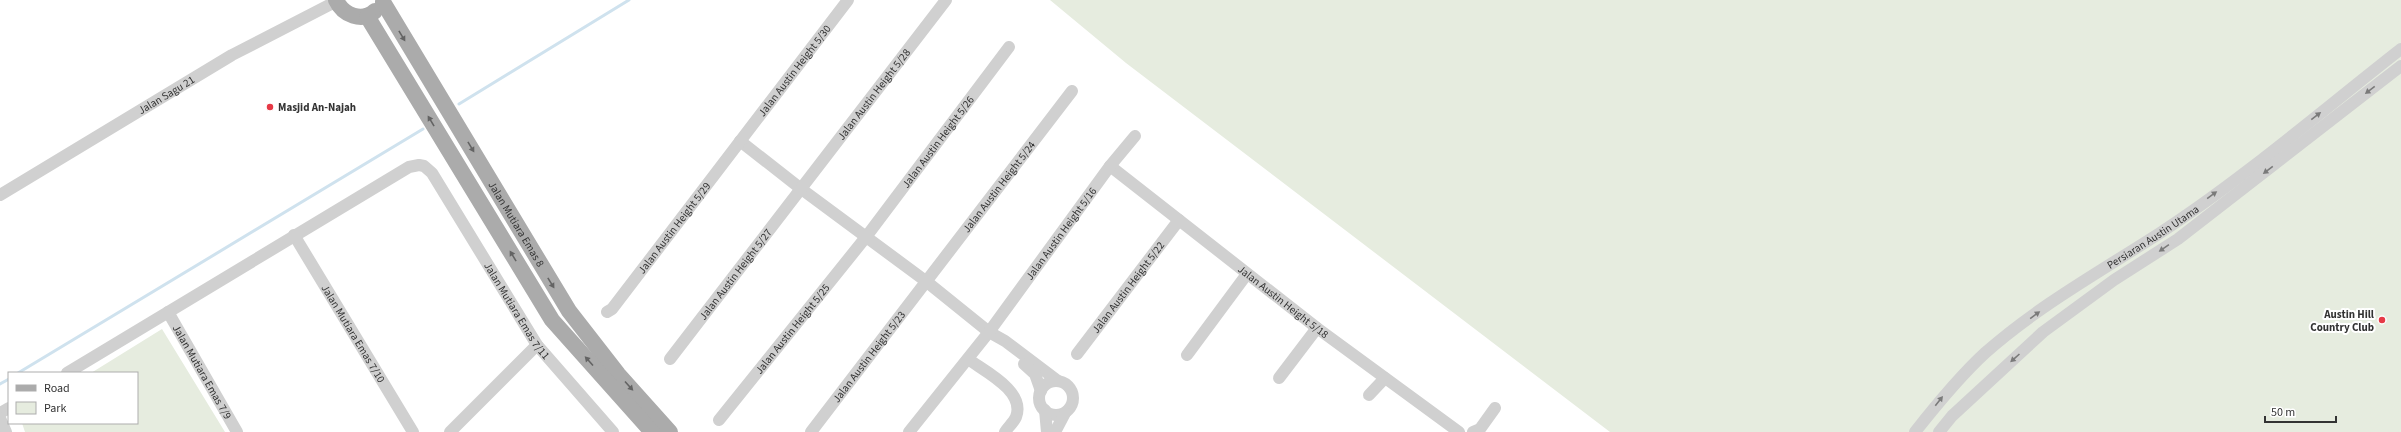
<svg xmlns="http://www.w3.org/2000/svg" width="2401" height="432" viewBox="0 0 2401 432" font-family="'Source Sans 3',sans-serif">
  <style>
    .green { fill: #e6ecdf }
    .lines { fill: none; stroke-linecap: round; stroke-linejoin: round }
    .stream { stroke: #cfe2ee; stroke-width: 3 }
    .minor { stroke: #d0d0d0; stroke-width: 12 }
    .major { stroke: #ababab; stroke-width: 16 }
    .oneway { fill: #636363 }
    .oneway2 { fill: #7a7a7a }
    .poi-dot { fill: #e63946; stroke: #fff; stroke-width: 1.5 }
    .labels { text-anchor: middle; stroke-width: 4; stroke-linejoin: round; paint-order: stroke }
    .street-label { font-size: 11px; fill: #333; stroke: #fff }
    .poi-label { font-size: 11px; font-weight: bold; fill: #333; stroke: #fff; text-anchor: start }
  </style>
  <rect width="100%" height="100%" fill="#fff"/>
  <path class="green" d="M 1050,0 L 2401,0 L 2401,432 L 1610,432 L 1126,63 Z
    M 162,329 L 225,432 L 25,432 L 22,423 L 137,423 L 137,373 L 91,373 Z"/>
  <g class="lines">
    <path class="stream" d="M 459,104 L 629,0
      M 18,373 L 423,129
      M 0,384 L 9,379"/>
    <g class="minor">
      <path d="M 740,141 L 800,188 L 927,282 L 989,332 L 1005,341 L 1058,381"/>
      <path id="s1" d="M 1110,166 L 1317,328 L 1459,432"/>
      <path id="s2" d="M 0,195 L 232,55 L 337,1"/>
      <path id="s3" d="M 294,235 L 413,432"/>
      <path id="s4" d="M 168,312 L 237,432"/>
      <path id="s5" d="M 607,312 L 612,309 L 848,0"/>
      <path id="s6" d="M 1077,354 L 1179,220"/>
      <path d="M 1187,355 L 1247,274"/>
      <path id="s7" d="M 670,359 L 946,0"/>
      <path d="M 968,359 C 984,371 1026,391 1016,417 C 1014,422 1008,427 1005,432"/>
      <path d="M 1024,364 L 1035,374 L 1041,391"/>
      <path id="s8" d="M 67,373 L 409,167 L 419,165 L 424,166 L 432,173 L 537,345 L 613,432"/>
      <path d="M 1279,378 L 1317,328"/>
      <circle cx="1056" cy="398" r="17"/>
      <path d="M 1369,395 L 1385,378"/>
      <path d="M 1045,410 L 1047,432"/>
      <path d="M 0,413 L 9,408"/>
      <path d="M 0,418 L 6,432"/>
      <path id="s9" d="M 719,420 L 866,237 L 1009,47"/>
      <path d="M 450,432 L 537,345"/>
      <path id="s10" d="M 811,432 L 1072,91"/>
      <path id="s11" d="M 909,432 L 989,332 L 1110,166 L 1135,136"/>
      <path d="M 1055,432 L 1065,413"/>
      <path d="M 1473,432 L 1480,429 L 1495,408"/>
      <path id="s12" d="M 1915,432 C 1937,404 1959,377 1985,353 C 2038,306 2101,271 2160,233 C 2243,179 2323,110 2401,49"/>
      <path d="M 1939,432 L 1952,416 L 2043,332 L 2114,280 L 2178,239 L 2401,66"/>
    </g>
    <g class="major">
      <path d="M 336,0 C 343,15 362,23 375,11"/>
      <path id="s13" d="M 383,2 L 569,311 L 618,374 L 670,432"/>
      <path d="M 367,16 L 552,320 L 652,432"/>
    </g>
  </g>
  <defs><path id="oneway-solid" d="M-6-.8H1V-3.2L6.5 0L1 3.2V.8H-6Z"/></defs>
  <g class="oneway">
    <use href="#oneway-solid" transform="translate(402 36) rotate(59)"/>
    <use href="#oneway-solid" transform="translate(431 121) rotate(-121)"/>
    <use href="#oneway-solid" transform="translate(471 147) rotate(59)"/>
    <use href="#oneway-solid" transform="translate(513 256) rotate(-121)"/>
    <use href="#oneway-solid" transform="translate(551 283) rotate(58)"/>
    <use href="#oneway-solid" transform="translate(589 361) rotate(-132)"/>
    <use href="#oneway-solid" transform="translate(629 386) rotate(48)"/>
  </g>
  <g class="oneway2">
    <use href="#oneway-solid" transform="translate(2370 90) rotate(142)"/>
    <use href="#oneway-solid" transform="translate(2316 116) rotate(-38)"/>
    <use href="#oneway-solid" transform="translate(2268 170) rotate(143)"/>
    <use href="#oneway-solid" transform="translate(2212 195) rotate(-36)"/>
    <use href="#oneway-solid" transform="translate(2164 248) rotate(145)"/>
    <use href="#oneway-solid" transform="translate(2035 315) rotate(-36)"/>
    <use href="#oneway-solid" transform="translate(2015 358) rotate(138)"/>
    <use href="#oneway-solid" transform="translate(1939 401) rotate(-52)"/>
  </g>
  <g class="poi-dot">
    <circle cx="270" cy="107" r="4"/>
    <circle cx="2382" cy="320" r="4"/>
  </g>
  <g class="labels">
    <g class="street-label">
      <text dy="4" stroke="none"><textPath href="#s5" startOffset="306">Jalan Austin Height 5/30</textPath></text>
      <text dy="4" stroke="none"><textPath href="#s2" startOffset="194">Jalan Sagu 21</textPath></text>
      <text dy="4" stroke="none"><textPath href="#s7" startOffset="334">Jalan Austin Height 5/28</textPath></text>
      <text dy="4" stroke="none"><textPath href="#s9" startOffset="354">Jalan Austin Height 5/26</textPath></text>
      <text dy="4" stroke="none"><textPath href="#s10" startOffset="309">Jalan Austin Height 5/24</textPath></text>
      <text dy="4" stroke="none"><textPath href="#s13" startOffset="259">Jalan Mutiara Emas 8</textPath></text>
      <text dy="4" stroke="none"><textPath href="#s5" startOffset="108">Jalan Austin Height 5/29</textPath></text>
      <text dy="4" stroke="none"><textPath href="#s11" startOffset="250">Jalan Austin Height 5/16</textPath></text>
      <text dy="4" stroke="none"><textPath href="#s12" startOffset="310">Persiaran Austin Utama</textPath></text>
      <text dy="4" stroke="none"><textPath href="#s7" startOffset="107">Jalan Austin Height 5/27</textPath></text>
      <text dy="4" stroke="none"><textPath href="#s6" startOffset="84">Jalan Austin Height 5/22</textPath></text>
      <text dy="4" stroke="none"><textPath href="#s1" startOffset="220">Jalan Austin Height 5/18</textPath></text>
      <text dy="4" stroke="none"><textPath href="#s8" startOffset="587">Jalan Mutiara Emas 7/11</textPath></text>
      <text dy="4" stroke="none"><textPath href="#s9" startOffset="117">Jalan Austin Height 5/25</textPath></text>
      <text dy="4" stroke="none"><textPath href="#s3" startOffset="115">Jalan Mutiara Emas 7/10</textPath></text>
      <text dy="4" stroke="none"><textPath href="#s10" startOffset="95">Jalan Austin Height 5/23</textPath></text>
      <text dy="4" stroke="none"><textPath href="#s4" startOffset="69">Jalan Mutiara Emas 7/9</textPath></text>
    </g>
    <g class="poi-label">
      <text x="278" y="111">Masjid An-Najah</text>
      <text x="2374" y="318" text-anchor="end">Austin Hill<tspan x="2374" dy="13">Country Club</tspan></text>
    </g>
  </g>
  <rect x="8" y="372" width="130" height="52" fill="#ffffff" stroke="#adadad"/>
  <rect x="16" y="385" width="20" height="6" fill="#ababab" stroke="#adadad"/>
  <text x="44" y="392" font-size="12" fill="#333333">Road</text>
  <rect x="16" y="402" width="20" height="12" fill="#e6ecdf" stroke="#adadad"/>
  <text x="44" y="412" font-size="12" fill="#333333">Park</text>
  <path d="M2265 416v6h71v-6" fill="none" stroke="#333333" stroke-width="2"/>
  <text x="2271" y="416" font-size="12" fill="#333333" stroke="#ffffff" stroke-width="3" paint-order="stroke">50 m</text>
</svg>
